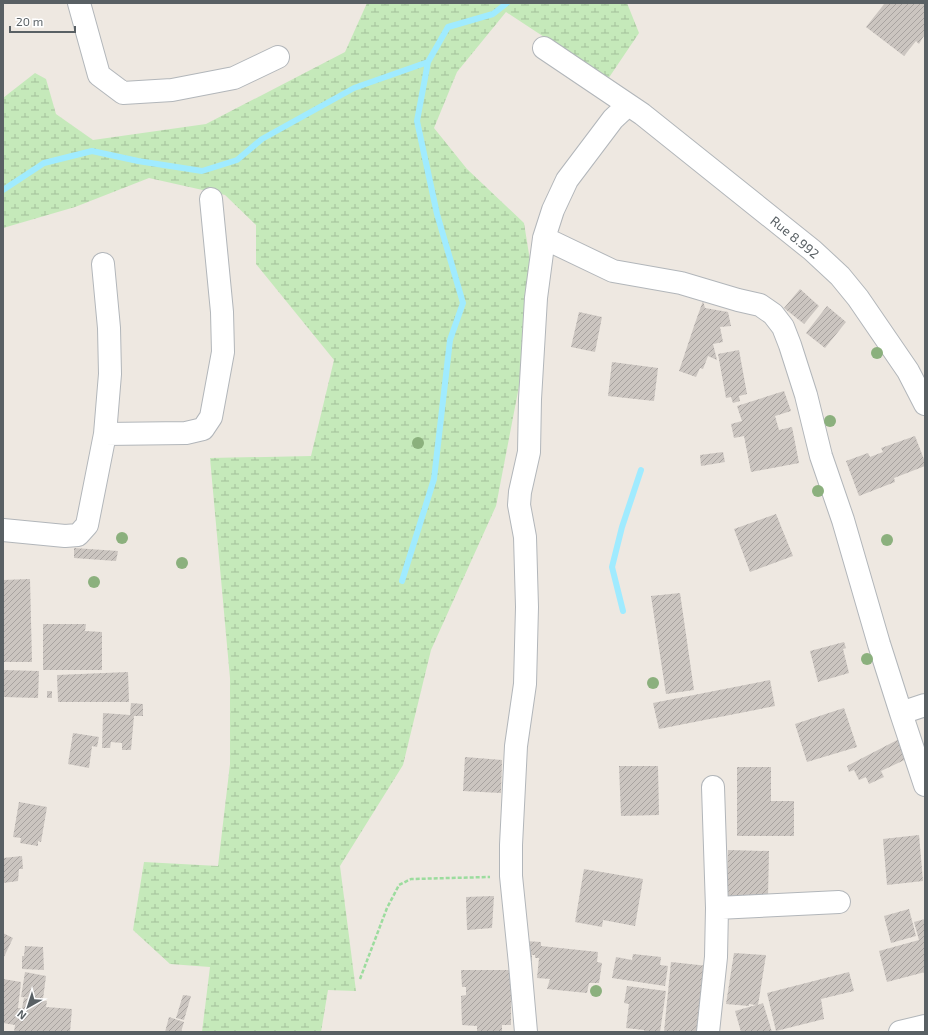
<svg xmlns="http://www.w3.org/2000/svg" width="928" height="1035" viewBox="0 0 928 1035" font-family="'Exo 2',sans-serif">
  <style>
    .wetland { fill: url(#wetland-marsh) }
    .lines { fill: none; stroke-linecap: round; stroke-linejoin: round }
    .stream { stroke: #a0ebff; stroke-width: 6 }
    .building { fill: url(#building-hatch) }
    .minor-casing { stroke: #b2b6ba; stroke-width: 24 }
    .path { stroke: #9cdc9e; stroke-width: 2.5; stroke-dasharray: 4 2; stroke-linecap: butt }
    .minor { stroke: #fff; stroke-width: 22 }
    .tree { fill: #8bb07d }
    .labels { text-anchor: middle; stroke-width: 3; stroke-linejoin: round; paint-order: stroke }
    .street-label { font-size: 13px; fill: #596064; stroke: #fff }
  </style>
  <defs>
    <pattern id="wetland-marsh" width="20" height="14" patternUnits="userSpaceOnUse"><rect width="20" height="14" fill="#c5e9ba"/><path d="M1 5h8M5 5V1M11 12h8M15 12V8" fill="none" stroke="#a3c09b"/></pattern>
    <pattern id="building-hatch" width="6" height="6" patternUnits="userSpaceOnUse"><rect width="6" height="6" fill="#cbc5c0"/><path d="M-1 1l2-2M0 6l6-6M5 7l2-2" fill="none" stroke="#a8a3a0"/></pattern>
  </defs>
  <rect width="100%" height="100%" fill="#eee8e1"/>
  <path class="wetland" d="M 367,3 L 627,3 L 639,33 L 608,79 L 506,12 L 457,72 L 434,128 L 467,169 L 524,223 L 536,298 L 496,506 L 431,650 L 403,765 L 340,866 L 356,991 L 328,990 L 321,1032 L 202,1032 L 210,967 L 170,964 L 133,930 L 144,862 L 218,866 L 230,764 L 230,678 L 210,458 L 311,456 L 334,360 L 256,264 L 256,225 L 225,195 L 149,178 L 75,207 L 3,228 L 3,98 L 35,73 L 46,79 L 56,114 L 93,140 L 206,124 L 345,52 Z"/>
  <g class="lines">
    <path class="stream" d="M 3,190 L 44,163 L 92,151 L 138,161 L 202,171 L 237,160 L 262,139 L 354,88 L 428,62
      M 402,581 L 434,479 L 450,340 L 463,303 L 437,214 L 417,121 L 428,62 L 448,27 L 493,14 L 507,3
      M 623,611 L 612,567 L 622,527 L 641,470"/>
  </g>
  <path class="building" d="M 885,3 L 925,3 L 925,34 L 919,44 L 916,41 L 904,56 L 866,27 Z
    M 800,289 L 819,306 L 804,324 L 784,308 Z
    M 703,301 L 705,308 L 728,312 L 731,326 L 720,327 L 723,342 L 713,344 L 717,360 L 708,356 L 703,369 L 700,368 L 696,377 L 679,371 L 695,323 Z
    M 827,306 L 846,322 L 825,348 L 806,333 Z
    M 579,312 L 602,317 L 595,352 L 571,347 Z
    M 739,350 L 747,394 L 739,396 L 740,401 L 733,403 L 731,397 L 726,398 L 718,354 Z
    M 612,362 L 658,368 L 654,401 L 608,396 Z
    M 784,391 L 791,411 L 775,416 L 779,430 L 792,427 L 799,463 L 751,472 L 744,436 L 734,438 L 731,424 L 742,421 L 737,406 Z
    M 915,436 L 925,462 L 925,466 L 894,478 L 895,482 L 859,496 L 846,461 L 868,453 L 870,457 L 883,452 L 881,448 Z
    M 723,452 L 725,462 L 701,466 L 700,455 Z
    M 776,514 L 793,556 L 750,572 L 734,529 Z
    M 74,548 L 118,551 L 116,561 L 74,558 Z
    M 30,579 L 32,662 L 3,662 L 3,580 Z
    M 680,593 L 694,690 L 666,694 L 651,596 Z
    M 43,624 L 86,624 L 85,631 L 102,632 L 102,670 L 43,670 Z
    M 844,642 L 846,648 L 843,649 L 849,673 L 818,682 L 810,651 Z
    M 3,670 L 39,671 L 38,698 L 4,697 Z
    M 128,672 L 129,702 L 58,702 L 57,675 Z
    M 770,680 L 775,706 L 659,729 L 653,703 Z
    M 47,691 L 52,691 L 52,698 L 47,698 Z
    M 131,703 L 143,704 L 143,716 L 134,716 L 131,750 L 122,750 L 122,743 L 111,742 L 110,748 L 102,748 L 103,713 L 130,715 Z
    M 844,708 L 857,747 L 807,762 L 795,724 Z
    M 73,733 L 99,737 L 97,747 L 92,746 L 89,768 L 68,764 Z
    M 903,737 L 913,756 L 881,771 L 884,777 L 869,784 L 866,777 L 859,780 L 854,770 L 849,772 L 847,766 Z
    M 465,757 L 502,760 L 501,793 L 463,791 Z
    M 619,766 L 658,766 L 659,815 L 621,816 Z
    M 737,767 L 771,767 L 771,801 L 794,801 L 794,836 L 737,836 Z
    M 19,802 L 47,807 L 41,842 L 38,841 L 38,846 L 20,843 L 21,838 L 13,837 Z
    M 919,835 L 923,881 L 887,885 L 883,839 Z
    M 728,850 L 769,851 L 768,896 L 727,896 Z
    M 22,856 L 23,869 L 19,869 L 18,881 L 3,883 L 3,858 Z
    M 584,869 L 643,879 L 635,926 L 603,920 L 602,927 L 575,922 Z
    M 494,896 L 492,928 L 467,930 L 466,897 Z
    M 909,909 L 916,936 L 891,943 L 884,916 Z
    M 925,919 L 925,972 L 887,982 L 879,951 L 919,940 L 914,922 Z
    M 3,933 L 13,938 L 3,959 Z
    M 525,941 L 541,942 L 541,946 L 598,952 L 597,962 L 602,963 L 599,983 L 589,983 L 587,993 L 547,989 L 550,979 L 537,978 L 539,958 L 535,958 L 535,955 L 532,955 L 532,961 L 526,961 Z
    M 25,946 L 43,947 L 44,970 L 22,969 L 22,956 L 24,956 Z
    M 734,953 L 766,955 L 758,1005 L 763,1003 L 772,1032 L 741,1032 L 735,1011 L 756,1005 L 749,1004 L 749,1006 L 726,1004 Z
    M 633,954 L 661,957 L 660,965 L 668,966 L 665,986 L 612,978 L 616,957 L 632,960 Z
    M 671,962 L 708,966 L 702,1032 L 664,1032 Z
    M 461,970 L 511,970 L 511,1025 L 502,1025 L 502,1032 L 477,1032 L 477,1026 L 462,1025 L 461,996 L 466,995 L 466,987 L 462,987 Z
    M 25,972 L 46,976 L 43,999 L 21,997 Z
    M 849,972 L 854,991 L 821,999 L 824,1019 L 776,1031 L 767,993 Z
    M 3,979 L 21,982 L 18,1008 L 22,1008 L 24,998 L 47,1001 L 46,1007 L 72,1009 L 70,1032 L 14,1032 L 15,1025 L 3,1023 Z
    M 627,986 L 666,991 L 660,1032 L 644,1032 L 644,1030 L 626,1028 L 629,1004 L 624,1003 Z
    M 183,995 L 191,996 L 184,1020 L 176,1018 Z
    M 169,1017 L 184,1022 L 181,1032 L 165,1032 Z"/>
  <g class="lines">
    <defs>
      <path id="minor" d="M 79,3 L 99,75 L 123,93 L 172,90 L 234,78 L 278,57
        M 544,48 L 642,114 L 812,250 L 840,276 L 858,298 L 908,371 L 925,404
        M 544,238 L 613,271 L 681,283 L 738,300 L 760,305 L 773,314 L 783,327 L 790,345 L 806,395 L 821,456 L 843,520 L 879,644 L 901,713
        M 103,264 L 109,328 L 110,374 L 105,434
        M 3,530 L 65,536 L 78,535 L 87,525 L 105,434 L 186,433 L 203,429 L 211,417 L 223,352 L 222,312 L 211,199
        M 925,705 L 901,713 L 925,785
        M 717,908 L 839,902
        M 526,1032 L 520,964 L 511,876 L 511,845 L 516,746 L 525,684 L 527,607 L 525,537 L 519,505 L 520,492 L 529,452 L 530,399 L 536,298 L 544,238 L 553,210 L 567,180 L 613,119 L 628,105
        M 708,1032 L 716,957 L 717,908 L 713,787
        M 900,1032 L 925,1026"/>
    </defs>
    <use href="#minor" class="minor-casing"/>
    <path class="path" d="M 360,979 L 387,908 L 399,885 L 411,879 L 490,877"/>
    <use href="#minor" class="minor"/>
  </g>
  <g class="tree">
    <circle cx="877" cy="353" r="6"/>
    <circle cx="830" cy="421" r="6"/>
    <circle cx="418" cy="443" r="6"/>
    <circle cx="818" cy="491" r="6"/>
    <circle cx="122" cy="538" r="6"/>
    <circle cx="887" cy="540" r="6"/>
    <circle cx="182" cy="563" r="6"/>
    <circle cx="94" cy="582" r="6"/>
    <circle cx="867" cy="659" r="6"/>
    <circle cx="653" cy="683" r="6"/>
    <circle cx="596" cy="991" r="6"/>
  </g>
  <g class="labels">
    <g class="street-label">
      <text transform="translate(795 237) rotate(39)" y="5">Rue 8.992</text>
    </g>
  </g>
  <rect width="928" height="1035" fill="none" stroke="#596064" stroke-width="8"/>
  <g transform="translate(28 1007) rotate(219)" stroke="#ffffff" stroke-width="3" paint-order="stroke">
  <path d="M0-3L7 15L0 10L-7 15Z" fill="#596064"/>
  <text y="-6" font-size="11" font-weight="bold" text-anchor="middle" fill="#596064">N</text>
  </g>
  <path d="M10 26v6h65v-6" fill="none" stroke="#596064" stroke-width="2"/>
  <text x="16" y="26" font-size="12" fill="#596064" stroke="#ffffff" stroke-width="3" paint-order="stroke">20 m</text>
</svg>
